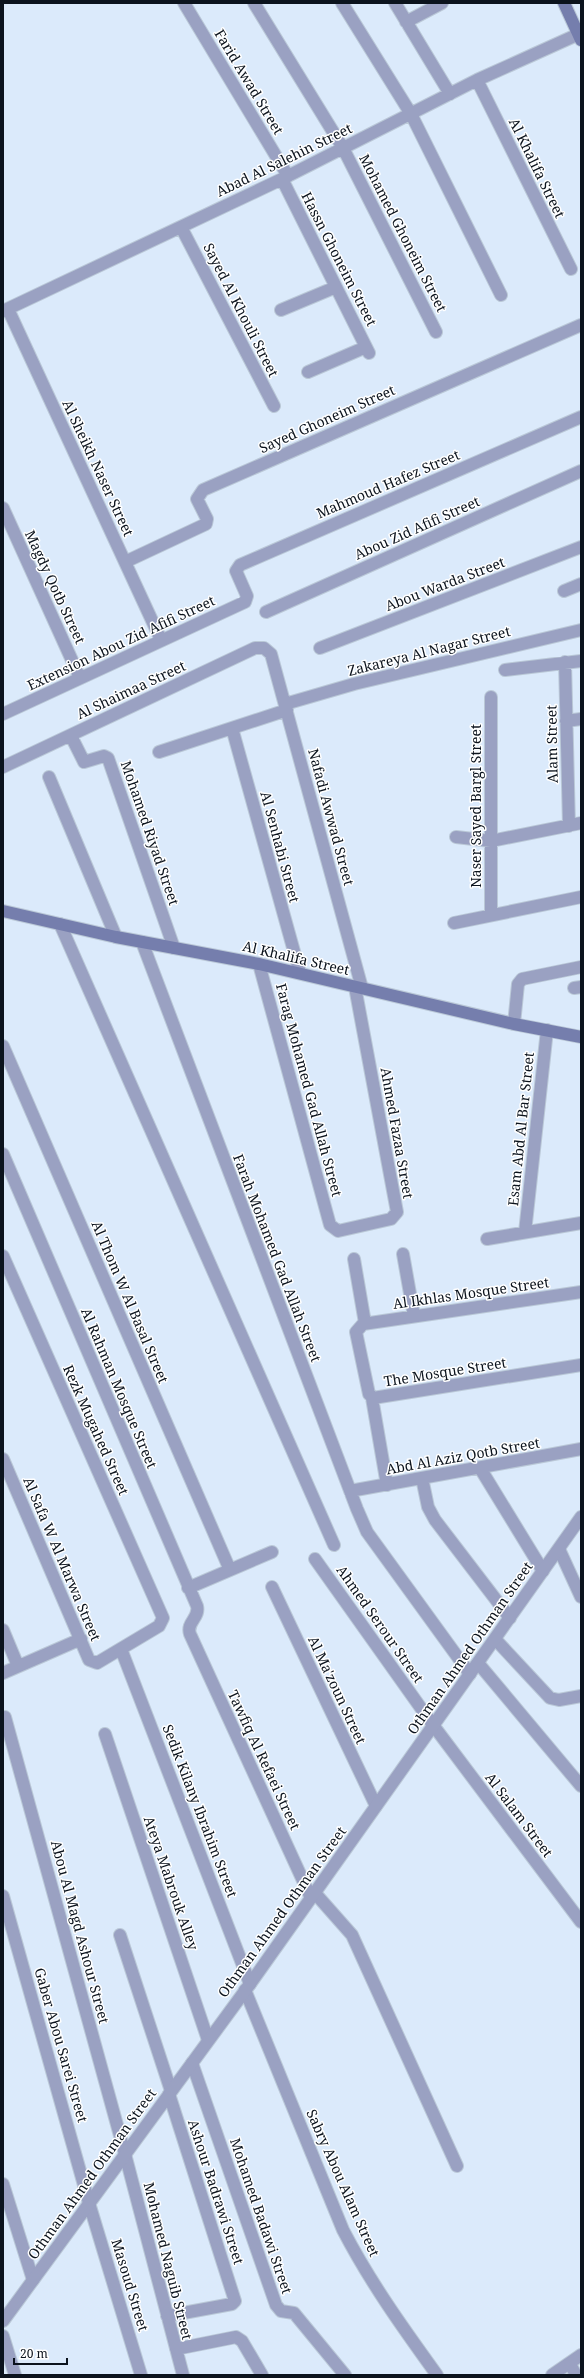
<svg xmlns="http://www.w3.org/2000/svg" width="584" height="2378" viewBox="0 0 584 2378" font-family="'Noto Serif',serif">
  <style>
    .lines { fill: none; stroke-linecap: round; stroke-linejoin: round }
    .minor-casing { stroke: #bac8d7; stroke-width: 14 }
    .tertiary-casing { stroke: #bac8d7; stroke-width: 14 }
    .secondary-casing { stroke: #bac8d7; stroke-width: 14 }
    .minor { stroke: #9aa1c2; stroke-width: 12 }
    .tertiary { stroke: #9aa1c2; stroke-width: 12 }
    .secondary { stroke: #757ead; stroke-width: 12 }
    .labels { text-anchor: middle; stroke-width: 3; stroke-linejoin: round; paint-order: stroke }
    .street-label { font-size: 14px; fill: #0b131d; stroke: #fff }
  </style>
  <rect width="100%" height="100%" fill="#dbeafb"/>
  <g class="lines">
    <defs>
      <path id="minor" d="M 184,3 L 288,176
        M 254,3 L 343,148 L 436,332
        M 342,3 L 411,114 L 501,295
        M 395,3 L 450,94
        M 406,22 L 442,3
        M 477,80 L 571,269
        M 282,179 L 369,353
        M 181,227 L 274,406
        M 8,309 L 161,640
        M 281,310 L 336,287
        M 3,311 L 282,179 L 477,80 L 581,33
        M 308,372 L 366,347
        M 3,508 L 80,678
        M 125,562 L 206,524 L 207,519 L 197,499 L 203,490 L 581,325
        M 564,591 L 581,584
        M 266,612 L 581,471
        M 320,648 L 581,547
        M 565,662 L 569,826
        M 505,670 L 581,661
        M 285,704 L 354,684 L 581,630
        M 3,714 L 245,602 L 247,596 L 236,571 L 240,565 L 581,417
        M 566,721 L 581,719
        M 232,728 L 300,973
        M 71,736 L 84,762 L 104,756 L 108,758 L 174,948
        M 159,752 L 287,710
        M 3,767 L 255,648 L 264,648 L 271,654 L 362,988
        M 49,777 L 116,937
        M 456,837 L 491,841 L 581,823
        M 491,915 L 491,697
        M 454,923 L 581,897
        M 60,924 L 334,1545
        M 142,942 L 357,1509 L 367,1532 L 470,1674
        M 259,964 L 330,1225 L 338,1231 L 391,1219 L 397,1212 L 355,987
        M 574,988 L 581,987
        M 514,1024 L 518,984 L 522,979 L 581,967
        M 3,1046 L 230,1570
        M 3,1154 L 197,1606 C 200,1618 186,1622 190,1634 L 311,1898
        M 525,1232 L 547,1030
        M 487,1239 L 581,1223
        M 403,1254 L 414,1316
        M 3,1256 L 163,1618 L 159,1626 L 97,1663 L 89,1660 L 3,1459
        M 354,1259 L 365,1323
        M 581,1292 L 363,1324 L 356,1332 L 369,1394 L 373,1398 L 581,1365
        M 372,1398 L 387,1485
        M 480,1468 L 543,1571
        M 422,1478 L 428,1507 L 435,1520 L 510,1618
        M 350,1491 L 581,1449
        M 559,1549 L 581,1597
        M 315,1559 L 433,1725 L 581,1922
        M 272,1587 L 376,1806
        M 188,1588 L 272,1552
        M 3,1630 L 18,1666
        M 495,1639 L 550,1698 L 559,1700 L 581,1696
        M 121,1649 L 250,1984
        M 478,1663 L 581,1786
        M 3,1673 L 81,1639
        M 5,1717 L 125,2154 L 183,2375
        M 105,1734 L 208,2040
        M 314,1892 L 352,1935 L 457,2166
        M 3,1896 L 89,2203 L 141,2375
        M 120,1935 L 171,2091
        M 245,1990 L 343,2230 C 370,2282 403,2328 437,2375
        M 192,2063 L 276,2305 L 281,2311 L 294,2313 L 345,2375
        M 3,2184 L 33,2280
        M 167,2316 L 232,2304 L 235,2301 L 169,2094
        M 3,2336 L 15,2375
        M 176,2349 L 236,2337 L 242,2341 L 262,2375
        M 570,2364 L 576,2375
        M 552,2375 L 581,2355"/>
      <path id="tertiary" d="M 3,2321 L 250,1984 L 581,1517"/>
      <path id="secondary" d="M 564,3 L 581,40
        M 3,911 L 116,937 L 259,964 L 514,1024 L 581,1037"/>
    </defs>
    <use href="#minor" class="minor-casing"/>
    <use href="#tertiary" class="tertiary-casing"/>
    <use href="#secondary" class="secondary-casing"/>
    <use href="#minor" class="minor"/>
    <use href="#tertiary" class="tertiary"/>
    <use href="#secondary" class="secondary"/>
  </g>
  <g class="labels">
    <g class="street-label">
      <text transform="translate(249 82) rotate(59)" y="5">Farid Awad Street</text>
      <text transform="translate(284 160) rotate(-26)" y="5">Abad Al Salehin Street</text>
      <text transform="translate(537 168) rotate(64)" y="5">Al Khalifa Street</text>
      <text transform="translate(403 233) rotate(63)" y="5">Mohamed Ghoneim Street</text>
      <text transform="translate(339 259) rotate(63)" y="5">Hassn Ghoneim Street</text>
      <text transform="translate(241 310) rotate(63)" y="5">Sayed Al Khouli Street</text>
      <text transform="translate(327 419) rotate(-24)" y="5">Sayed Ghoneim Street</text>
      <text transform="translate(98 468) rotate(65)" y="5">Al Sheikh Naser Street</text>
      <text transform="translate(388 484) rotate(-23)" y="5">Mahmoud Hafez Street</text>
      <text transform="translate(417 528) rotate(-24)" y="5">Abou Zid Afifi Street</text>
      <text transform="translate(445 584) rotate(-21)" y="5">Abou Warda Street</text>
      <text transform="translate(55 587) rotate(65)" y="5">Magdy Qotb Street</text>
      <text transform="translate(121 643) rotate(-25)" y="5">Extension Abou Zid Afifi Street</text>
      <text transform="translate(429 651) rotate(-14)" y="5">Zakareya Al Nagar Street</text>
      <text transform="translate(131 690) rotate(-25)" y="5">Al Shaimaa Street</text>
      <text transform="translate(552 744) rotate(-91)" y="5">Alam Street</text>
      <text transform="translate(476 806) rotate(-90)" y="5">Naser Sayed Bargl Street</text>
      <text transform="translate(331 817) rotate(75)" y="5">Nafadi Awwad Street</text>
      <text transform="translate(150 833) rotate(71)" y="5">Mohamed Riyad Street</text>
      <text transform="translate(280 847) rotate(75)" y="5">Al Senhabi Street</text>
      <text transform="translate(296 958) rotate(13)" y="5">Al Khalifa Street</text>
      <text transform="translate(309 1090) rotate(75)" y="5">Farag Mohamed Gad Allah Street</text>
      <text transform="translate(521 1129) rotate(-84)" y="5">Esam Abd Al Bar Street</text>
      <text transform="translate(397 1133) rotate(80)" y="5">Ahmed Fazaa Street</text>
      <text transform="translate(277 1258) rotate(69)" y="5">Farah Mohamed Gad Allah Street</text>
      <text transform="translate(471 1293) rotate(-8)" y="5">Al Ikhlas Mosque Street</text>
      <text transform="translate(130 1302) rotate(67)" y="5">Al Thom W Al Basal Street</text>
      <text transform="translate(445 1372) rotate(-9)" y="5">The Mosque Street</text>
      <text transform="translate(119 1388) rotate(67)" y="5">Al Rahman Mosque Street</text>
      <text transform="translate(96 1430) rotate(66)" y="5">Rezk Mugahed Street</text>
      <text transform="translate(463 1456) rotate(-10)" y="5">Abd Al Aziz Qotb Street</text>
      <text transform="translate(62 1559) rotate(67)" y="5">Al Safa W Al Marwa Street</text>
      <text transform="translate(380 1624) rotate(55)" y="5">Ahmed Serour Street</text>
      <text transform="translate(470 1648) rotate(-55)" y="5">Othman Ahmed Othman Street</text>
      <text transform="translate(337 1690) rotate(65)" y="5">Al Ma'zoun Street</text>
      <text transform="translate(264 1760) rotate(65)" y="5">Tawfiq Al Refaei Street</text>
      <text transform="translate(200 1811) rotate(69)" y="5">Sedik Kilany Ibrahim Street</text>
      <text transform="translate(519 1815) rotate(53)" y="5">Al Salam Street</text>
      <text transform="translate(171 1883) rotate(71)" y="5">Ateya Mabrouk Alley</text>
      <text transform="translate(282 1912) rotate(-54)" y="5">Othman Ahmed Othman Street</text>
      <text transform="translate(80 1932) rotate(75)" y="5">Abou Al Magd Ashour Street</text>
      <text transform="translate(61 2045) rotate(74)" y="5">Gaber Abou Sarei Street</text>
      <text transform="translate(92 2174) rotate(-54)" y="5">Othman Ahmed Othman Street</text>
      <text transform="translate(343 2183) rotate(66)" y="5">Sabry Abou Alam Street</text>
      <text transform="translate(216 2192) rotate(72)" y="5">Ashour Badrawi Street</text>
      <text transform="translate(261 2216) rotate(71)" y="5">Mohamed Badawi Street</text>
      <text transform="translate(168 2261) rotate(76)" y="5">Mohamed Naguib Street</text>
      <text transform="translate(130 2285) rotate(73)" y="5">Masoud Street</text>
    </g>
  </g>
  <rect width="584" height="2378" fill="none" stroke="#0b131d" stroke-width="8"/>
  <path d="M14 2358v6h53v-6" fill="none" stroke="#0b131d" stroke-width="2"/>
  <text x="20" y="2358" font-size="12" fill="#0b131d" stroke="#ffffff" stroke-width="3" paint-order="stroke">20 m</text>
</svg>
